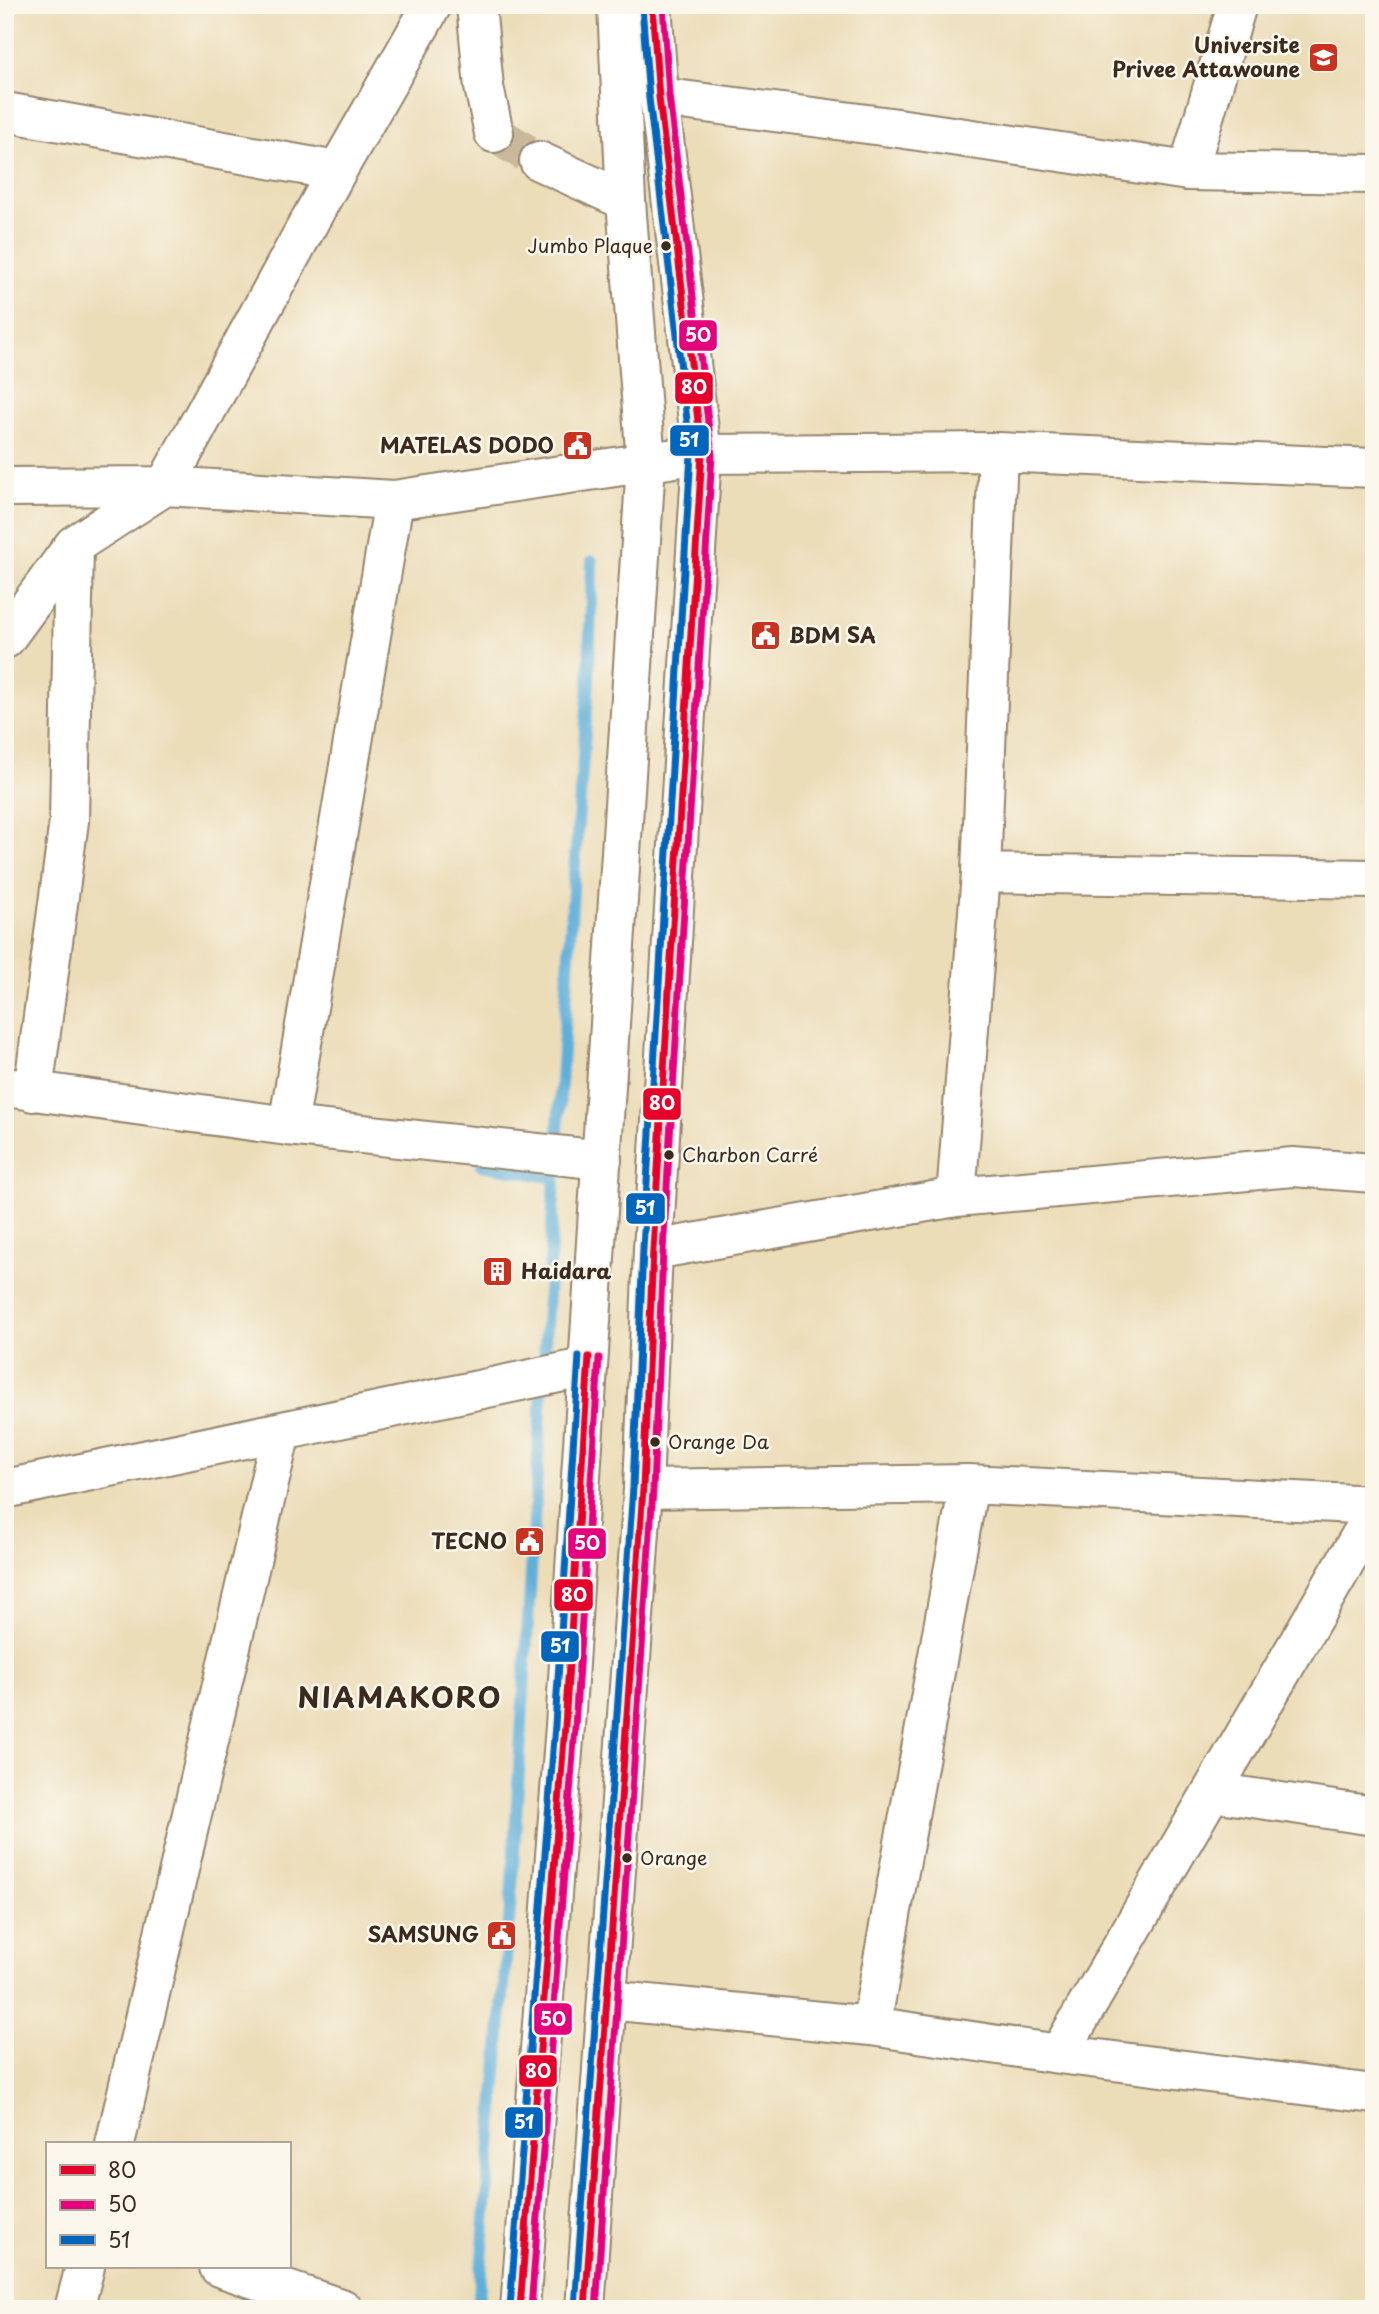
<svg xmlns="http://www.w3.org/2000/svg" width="1379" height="2314" viewBox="0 0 1379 2314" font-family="'Playpen Sans',sans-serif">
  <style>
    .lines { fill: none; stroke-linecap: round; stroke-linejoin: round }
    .stream { stroke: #5eafd9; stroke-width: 12 }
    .minor-tunnel { stroke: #c9b99a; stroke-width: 38; stroke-dasharray: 38 19; stroke-linecap: butt }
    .minor-casing { stroke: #94846c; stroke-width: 42 }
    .major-casing { stroke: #94846c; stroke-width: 42 }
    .minor { stroke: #fff; stroke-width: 38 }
    .major { stroke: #fff; stroke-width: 38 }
    .bus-1-casing { stroke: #fbf7ec; stroke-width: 12 }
    .bus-2-casing { stroke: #fbf7ec; stroke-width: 12 }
    .bus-3-casing { stroke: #fbf7ec; stroke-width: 12 }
    .bus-1 { stroke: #e4002b; stroke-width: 7 }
    .bus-2 { stroke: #e5007d; stroke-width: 7 }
    .bus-3 { stroke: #0065bd; stroke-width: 7 }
    .bus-dot { fill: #3b2a1e; stroke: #fbf7ec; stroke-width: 2.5 }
    .labels { text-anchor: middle; stroke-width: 5; stroke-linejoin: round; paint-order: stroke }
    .bus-label { font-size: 19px; fill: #3b2a1e; stroke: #fbf7ec; text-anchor: start }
    .poi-label { font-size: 21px; font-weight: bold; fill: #3b2a1e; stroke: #fbf7ec; text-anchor: end }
    .district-label { font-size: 28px; font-weight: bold; letter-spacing: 2px; fill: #3b2a1e; stroke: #fbf7ec }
    .line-badge { stroke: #fbf7ec; stroke-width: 2.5 }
    .badge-label { font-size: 19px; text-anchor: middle; font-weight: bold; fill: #fff }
  </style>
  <rect width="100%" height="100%" fill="#fbf7ec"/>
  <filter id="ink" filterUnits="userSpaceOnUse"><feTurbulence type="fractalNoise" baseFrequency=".0143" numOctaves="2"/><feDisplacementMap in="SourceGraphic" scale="14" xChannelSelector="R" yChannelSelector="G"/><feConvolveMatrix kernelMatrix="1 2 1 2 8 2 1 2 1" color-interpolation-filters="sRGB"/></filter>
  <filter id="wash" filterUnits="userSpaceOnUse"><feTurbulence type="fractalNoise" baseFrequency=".00686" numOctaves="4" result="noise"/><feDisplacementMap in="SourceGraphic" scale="28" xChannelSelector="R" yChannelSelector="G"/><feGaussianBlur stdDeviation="1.57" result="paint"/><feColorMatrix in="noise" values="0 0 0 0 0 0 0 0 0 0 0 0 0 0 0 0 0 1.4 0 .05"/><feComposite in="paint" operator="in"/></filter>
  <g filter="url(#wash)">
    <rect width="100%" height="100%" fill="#ecddb9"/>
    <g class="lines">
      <path class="stream" d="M 482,1165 L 555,1178 L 574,873 L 589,682 L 592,561
        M 478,2309 L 512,1885 L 555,1178"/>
    </g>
  </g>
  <g filter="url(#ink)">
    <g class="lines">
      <path class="minor-tunnel" d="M 494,133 L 539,161"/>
      <defs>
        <path id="minor" d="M 476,5 L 484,87 L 494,133
          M 659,97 L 898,128 L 1188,171 L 1374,174
          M 5,112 L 337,171
          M 539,161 L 626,201
          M 1188,171 L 1237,5
          M 5,487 L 165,486 L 394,500 L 702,454 L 998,452 L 1374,468
          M 5,639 L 74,545 L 165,486 L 337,171 L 432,5
          M 981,873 L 1374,879
          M 5,1087 L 288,1126 L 602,1160
          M 33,1092 L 69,821 L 74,545
          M 288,1126 L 394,500
          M 956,1197 L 981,873 L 998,452
          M 653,1250 L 956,1197 L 1293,1167 L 1374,1173
          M 5,1489 L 588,1367
          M 643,1489 L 969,1484 L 1374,1505
          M 1213,1792 L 1374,1816
          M 608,2000 L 871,2026 L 1059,2054 L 1374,2094
          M 871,2026 L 969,1484
          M 1059,2054 L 1374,1513
          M 115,2144 L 281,1432
          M 219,2267 L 343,2309
          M 74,2309 L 85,2267"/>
        <path id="major" d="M 520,2309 L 565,1726 L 646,463 L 626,201 L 617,5
          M 585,2309 L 643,1489 L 653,1250 L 702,454 L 659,97 L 652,5"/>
      </defs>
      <use href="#minor" class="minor-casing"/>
      <use href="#major" class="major-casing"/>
      <use href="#minor" class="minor"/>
      <use href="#major" class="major"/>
      <defs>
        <path id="bus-1" d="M 520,2309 L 565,1726 L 589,1357
          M 585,2309 L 643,1489 L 653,1250 L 702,454 L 659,97 L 652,5"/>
        <path id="bus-2" d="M 531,2309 L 575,1727 L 599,1358
          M 596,2309 L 653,1490 L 663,1251 L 712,455 L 669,96 L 663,5"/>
        <path id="bus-3" d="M 510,2308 L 555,1725 L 579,1356
          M 575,2308 L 633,1488 L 643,1249 L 691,454 L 649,98 L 642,6"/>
      </defs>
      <use href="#bus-1" class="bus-1-casing"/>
      <use href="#bus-2" class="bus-2-casing"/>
      <use href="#bus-3" class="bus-3-casing"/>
      <use href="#bus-1" class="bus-1"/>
      <use href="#bus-2" class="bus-2"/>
      <use href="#bus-3" class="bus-3"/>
    </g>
  </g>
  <defs>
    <symbol id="university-square" viewBox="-11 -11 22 22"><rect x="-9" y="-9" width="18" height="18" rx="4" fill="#c8321e" stroke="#fbf7ec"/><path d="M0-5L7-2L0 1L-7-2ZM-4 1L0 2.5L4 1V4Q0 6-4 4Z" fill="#fff"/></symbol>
    <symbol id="civic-square" viewBox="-11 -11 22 22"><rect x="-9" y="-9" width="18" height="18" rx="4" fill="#c8321e" stroke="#fbf7ec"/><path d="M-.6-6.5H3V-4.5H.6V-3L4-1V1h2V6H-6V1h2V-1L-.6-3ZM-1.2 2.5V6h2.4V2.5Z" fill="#fff"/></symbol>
    <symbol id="building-square" viewBox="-11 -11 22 22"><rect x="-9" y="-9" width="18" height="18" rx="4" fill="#c8321e" stroke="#fbf7ec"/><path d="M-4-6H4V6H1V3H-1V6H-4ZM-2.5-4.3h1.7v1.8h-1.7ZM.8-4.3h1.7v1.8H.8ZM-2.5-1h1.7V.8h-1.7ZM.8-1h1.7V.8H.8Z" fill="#fff"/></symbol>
  </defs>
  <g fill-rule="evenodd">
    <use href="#university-square" x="1306" y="40" width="35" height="35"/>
    <use href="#civic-square" x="560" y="428" width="35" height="35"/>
    <use href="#civic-square" x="748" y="618" width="35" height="35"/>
    <use href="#building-square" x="480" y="1254" width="35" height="35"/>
    <use href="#civic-square" x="512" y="1524" width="35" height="35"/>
    <use href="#civic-square" x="484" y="1918" width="35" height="35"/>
  </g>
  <g class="bus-dot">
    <circle cx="666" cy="246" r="6"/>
    <circle cx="669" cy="1155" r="6"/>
    <circle cx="655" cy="1442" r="6"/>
    <circle cx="627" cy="1858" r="6"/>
  </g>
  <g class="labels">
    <g class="bus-label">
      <text x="653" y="253" text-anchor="end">Jumbo Plaque</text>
      <text x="682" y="1162">Charbon Carré</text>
      <text x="668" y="1449">Orange Da</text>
      <text x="640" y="1865">Orange</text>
    </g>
    <g class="poi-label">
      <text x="1300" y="53">Universite<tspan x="1300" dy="24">Privee Attawoune</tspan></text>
      <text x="554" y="453">MATELAS DODO</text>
      <text x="789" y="643" text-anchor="start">BDM SA</text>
      <text x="521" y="1279" text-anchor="start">Haidara</text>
      <text x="507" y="1549">TECNO</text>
      <text x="479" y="1942">SAMSUNG</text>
    </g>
    <g class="district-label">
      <text x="400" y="1708">NIAMAKORO</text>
    </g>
  </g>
  <g class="line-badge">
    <rect x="678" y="319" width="40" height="33" rx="7" fill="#e5007d"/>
    <rect x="674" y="371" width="40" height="34" rx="7" fill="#e4002b"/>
    <rect x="669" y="424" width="41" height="33" rx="7" fill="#0065bd"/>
    <rect x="642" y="1087" width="40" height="34" rx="7" fill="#e4002b"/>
    <rect x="625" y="1192" width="41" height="33" rx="7" fill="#0065bd"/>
    <rect x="567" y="1527" width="40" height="33" rx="7" fill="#e5007d"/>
    <rect x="553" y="1578" width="41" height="34" rx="7" fill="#e4002b"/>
    <rect x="540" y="1630" width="40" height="33" rx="7" fill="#0065bd"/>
    <rect x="533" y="2002" width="40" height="34" rx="7" fill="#e5007d"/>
    <rect x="518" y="2054" width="40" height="34" rx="7" fill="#e4002b"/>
    <rect x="504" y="2106" width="40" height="33" rx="7" fill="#0065bd"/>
  </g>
  <g class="badge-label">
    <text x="698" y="342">50</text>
    <text x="694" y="394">80</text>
    <text x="689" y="447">51</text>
    <text x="662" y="1110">80</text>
    <text x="645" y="1215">51</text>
    <text x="587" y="1550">50</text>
    <text x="574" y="1602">80</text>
    <text x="560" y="1653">51</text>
    <text x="553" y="2026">50</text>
    <text x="538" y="2078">80</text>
    <text x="524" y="2129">51</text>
  </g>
  <rect width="1379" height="2314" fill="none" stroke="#fbf7ec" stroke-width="28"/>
  <rect x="46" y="2142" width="245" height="126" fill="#fbf7ec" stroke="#aea59a" stroke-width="2"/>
  <rect x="60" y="2165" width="35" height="10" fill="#e4002b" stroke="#aea59a" stroke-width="2"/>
  <text x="108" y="2178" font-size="21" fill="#3b2a1e">80</text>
  <rect x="60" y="2200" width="35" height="10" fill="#e5007d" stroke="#aea59a" stroke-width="2"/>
  <text x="108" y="2212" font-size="21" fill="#3b2a1e">50</text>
  <rect x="60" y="2235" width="35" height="10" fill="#0065bd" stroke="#aea59a" stroke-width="2"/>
  <text x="108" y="2248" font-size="21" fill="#3b2a1e">51</text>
</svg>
